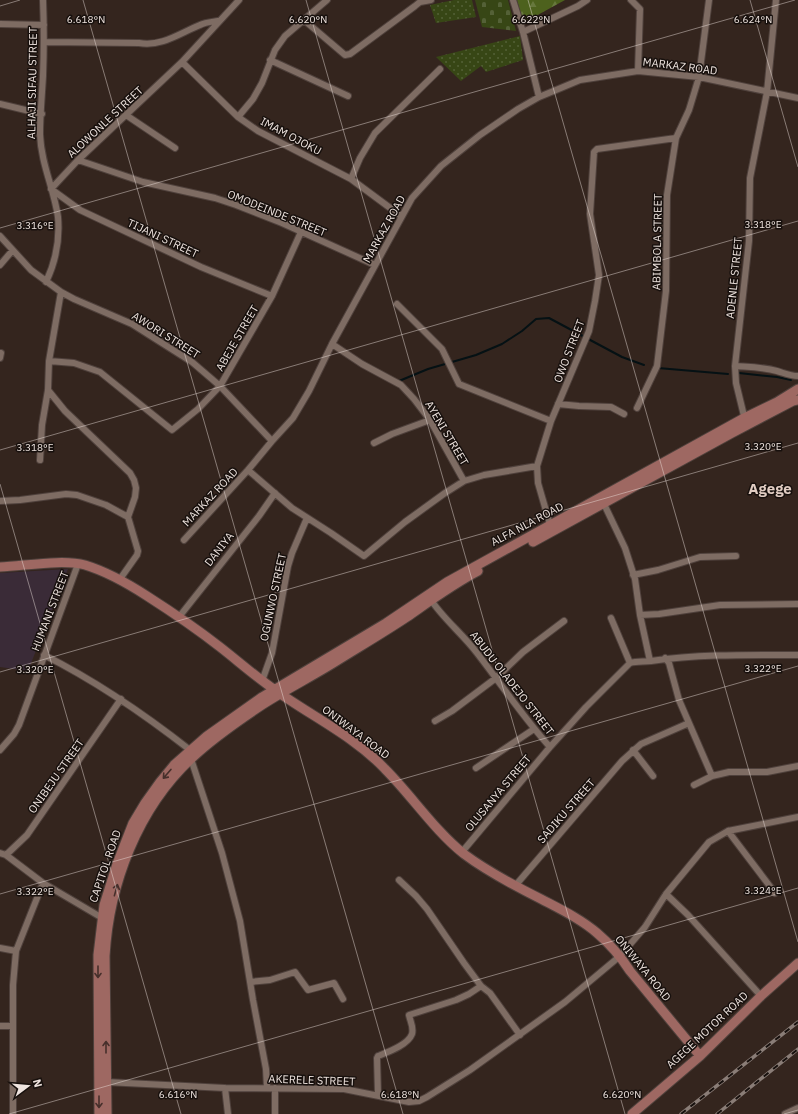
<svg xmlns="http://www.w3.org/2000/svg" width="798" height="1114" viewBox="0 0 798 1114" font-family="'IBM Plex Sans',sans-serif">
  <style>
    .education { fill: #3a2b37 }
    .grass { fill: url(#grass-dots) }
    .forest { fill: url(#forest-firs) }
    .cemetery { fill: url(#cemetery-stones) }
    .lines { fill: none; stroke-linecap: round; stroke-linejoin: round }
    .stream { stroke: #051114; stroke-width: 2 }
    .minor-casing { stroke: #4f413c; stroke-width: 8 }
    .secondary-casing { stroke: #4f413c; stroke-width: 11 }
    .minor { stroke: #7e6c63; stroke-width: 6 }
    .secondary { stroke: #9e6862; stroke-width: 9 }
    .rail-casing { stroke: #8a7d77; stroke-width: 3.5 }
    .rail { stroke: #17100d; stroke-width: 2; stroke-dasharray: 6; stroke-linecap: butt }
    .oneway { stroke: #462f2b }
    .ticks { fill: none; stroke: #efe4df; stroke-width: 1; stroke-opacity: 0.45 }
    .labels { text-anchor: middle; stroke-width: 3; stroke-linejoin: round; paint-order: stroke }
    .street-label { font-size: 11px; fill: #efe4df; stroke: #17100d }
    .district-label { font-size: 15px; font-weight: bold; fill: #e0ccc2; stroke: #17100d }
    .ticks-label { font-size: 10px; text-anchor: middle; fill: #efe4df; stroke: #17100d; stroke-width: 3; stroke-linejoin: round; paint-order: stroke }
  </style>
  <defs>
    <pattern id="grass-dots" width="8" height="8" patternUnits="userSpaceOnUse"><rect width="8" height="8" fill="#374615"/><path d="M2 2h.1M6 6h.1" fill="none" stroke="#546137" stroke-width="1.8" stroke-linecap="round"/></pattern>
    <pattern id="forest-firs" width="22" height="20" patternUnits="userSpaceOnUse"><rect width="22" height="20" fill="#4d611d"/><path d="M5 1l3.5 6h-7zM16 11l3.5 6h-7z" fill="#67783d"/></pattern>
    <pattern id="cemetery-stones" width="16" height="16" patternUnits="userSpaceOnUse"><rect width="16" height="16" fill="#374615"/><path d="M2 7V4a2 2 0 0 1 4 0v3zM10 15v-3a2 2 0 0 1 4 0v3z" fill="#546137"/></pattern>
  </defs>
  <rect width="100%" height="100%" fill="#34251e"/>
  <path class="education" d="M 68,569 L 28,671 L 0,667 L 0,573 Z"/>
  <path class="grass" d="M 454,0 L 472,0 L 476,17 L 436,23 L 430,5 Z
    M 520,36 L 523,60 L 486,72 L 481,66 L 461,81 L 436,57 Z"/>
  <path class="forest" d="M 517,0 L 565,0 L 523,23 Z"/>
  <path class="cemetery" d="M 475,0 L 508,0 L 516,31 L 482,27 Z"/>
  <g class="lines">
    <path class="stream" d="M 658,368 L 728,374
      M 739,373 L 777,377 L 791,380
      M 399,381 L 428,369 L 476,355 L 502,344 L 522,331 L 536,319 L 549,318 L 622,357 L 644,365"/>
    <defs>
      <path id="minor" d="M 43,0 C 44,25 44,51 43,76 C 42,95 40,115 40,134 C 41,164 54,189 58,217 C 60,240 56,261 46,282
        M 513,0 L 523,32 L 539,97
        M 631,0 L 640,9 L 638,71
        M 304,20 L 345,55 L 350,54 L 415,6 L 420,2 L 431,0
        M 0,24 L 44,25
        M 523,32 L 578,6 L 587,0
        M 45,42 L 139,43 C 162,47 180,33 200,25 C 206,22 212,22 218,21
        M 270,60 L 348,96
        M 182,62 L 238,117 L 258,131 L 351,179 L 401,216
        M 0,104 L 42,114
        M 126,115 L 175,148
        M 238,117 L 253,99 L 262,83 L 275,50 L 285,36 L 327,0
        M 78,160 L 143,182 L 215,198 L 236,205 L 282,223 L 375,265
        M 351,179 L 360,158 L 375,133 L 440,69
        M 51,189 L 78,160 L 182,62 L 239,0
        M 51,189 L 80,210 L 201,267 L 272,296
        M 0,236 L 31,270 L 61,292 L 74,299 L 132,324 L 192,362 L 220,386 L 272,441
        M 0,265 L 12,251
        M 397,304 L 442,349 L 459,384 L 551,421
        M 332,344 L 362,364 L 401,385 L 414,399 L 430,420 L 464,481
        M 0,358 L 1,353
        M 49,361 L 74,363 L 100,372 L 172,430 L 198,409 L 220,386 L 272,296 L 301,232
        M 735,366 C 749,367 763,367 777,371 C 784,373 790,376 798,376
        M 48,390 L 65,411 L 130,473 L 134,480 L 136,488 L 135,497 L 128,517 L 138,551 L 137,555 L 120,579
        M 558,404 L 579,406 L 611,407 L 624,414
        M 637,408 L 657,366 L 666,291 L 667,195 L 676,138 L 689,110 L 699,77 L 709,0
        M 745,420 L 736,383 L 735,366 L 749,241 L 750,178 L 767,92 L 776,0
        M 374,443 L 392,434 L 430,420
        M 40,460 L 42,425 L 48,390 L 49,361 L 61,292
        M 248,470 L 292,508 L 331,533 L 364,556 L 405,522 L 445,493 L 464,481 L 484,475 L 537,466
        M 0,501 L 20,500 L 66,494 L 77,495 L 106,505 L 128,517
        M 604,504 L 625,548 L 635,579 L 640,615 L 650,661
        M 551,528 L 538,483 L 537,466 L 551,421 L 589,331 L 595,301 L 599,275 L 590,214 L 594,152 L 597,149 L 676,138
        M 184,540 L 248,470 L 272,441 L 293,418 L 309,391 L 332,344 L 412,198 L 441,166 L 480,135 L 518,109 L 539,97 L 556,90 L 580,80 L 638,71 L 699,77 L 798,98
        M 633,575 L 658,570 L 700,557 L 736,556
        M 429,597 C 442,618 462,633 477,653 C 501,684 523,717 550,747
        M 640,615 L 659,614 L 720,605 L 798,604
        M 179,617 L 259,516 L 275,493
        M 611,618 L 630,663
        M 44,655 C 96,681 144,714 190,750
        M 665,658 L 669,663 L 679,700 L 712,776
        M 262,681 L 272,653 L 275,637 L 288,566 L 292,553 L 307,518
        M 435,721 L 452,711 L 496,678 L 523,652 L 564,621
        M 0,750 L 14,734 L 19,725 L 78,564
        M 633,750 L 653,776
        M 191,759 L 222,853 L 240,921 L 253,1000 L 266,1069 L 267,1088
        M 476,768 L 534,729
        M 694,785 L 712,776 L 729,772 L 767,772 L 798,766
        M 728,831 L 775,893
        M 462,852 L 550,747 L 586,707 L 630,663 C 637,661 644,662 651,661 C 700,654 749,655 798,655
        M 0,853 L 6,855 L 43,883 L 104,919
        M 6,855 L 27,835 L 121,699
        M 399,880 L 416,896 L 427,909 L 464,963 L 481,986 L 490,993 L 520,1035
        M 515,886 L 622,761 L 641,744 L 689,723
        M 666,894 L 688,915 L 761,996
        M 0,948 L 16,951
        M 250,982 L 270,980 L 295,972 L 308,990 L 334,983 L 343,999
        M 0,1026 L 12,1026
        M 106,1082 L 225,1088 L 344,1089 L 409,1102 L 419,1101 L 427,1097 L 470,1070 L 565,1002 L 620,956 L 645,927 L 666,894 L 709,842 L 728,831 L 798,817
        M 225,1088 L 228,1114
        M 378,1095 L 377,1058 L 378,1056 C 388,1052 408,1045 412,1034 C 414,1027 410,1021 409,1015 L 456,1000 L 469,994 L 481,986
        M 13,1114 L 13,985 L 16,951 L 43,883
        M 275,1114 L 275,1088
        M 785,1114 L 798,1108"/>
      <path id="secondary" d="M 533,542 L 732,433 L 793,401 L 798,400
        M 0,567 C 25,566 62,559 85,565 C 108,572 127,583 147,596 C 172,612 197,629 220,647 C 238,661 256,677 275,690 C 311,716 354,736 385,769 C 412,796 434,830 464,854 C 488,872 515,886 541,899 C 560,909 581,919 597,933 C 610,944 621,957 630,971 L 700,1056
        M 99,1114 L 98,955 L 104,905 L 117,864 L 133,823 L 145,803 L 160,782 L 174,765 L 207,736 L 262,697 L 386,623 L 447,582 L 744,418 L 777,402 L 798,389
        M 107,1114 L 105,956 C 109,884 138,808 192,758 C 212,739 238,721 262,705 C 285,690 311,677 335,662 C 359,647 383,633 407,617 C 430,601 453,584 478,571
        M 632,1114 L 700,1056 L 761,996 L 798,963"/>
    </defs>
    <use href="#minor" class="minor-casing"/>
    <use href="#secondary" class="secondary-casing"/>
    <use href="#minor" class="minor"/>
    <use href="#secondary" class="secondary"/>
    <defs>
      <path id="rail" d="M 681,1114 L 798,1022
        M 717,1114 L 798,1049"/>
    </defs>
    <use href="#rail" class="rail-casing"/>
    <use href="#rail" class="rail"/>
  </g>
  <defs><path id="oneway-shaft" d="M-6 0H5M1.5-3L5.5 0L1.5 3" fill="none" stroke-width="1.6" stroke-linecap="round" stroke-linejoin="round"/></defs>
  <g class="oneway">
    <use href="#oneway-shaft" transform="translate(167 774) rotate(131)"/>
    <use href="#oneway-shaft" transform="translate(116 890) rotate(-74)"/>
    <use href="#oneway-shaft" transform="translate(98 972) rotate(90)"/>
    <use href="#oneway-shaft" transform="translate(106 1047) rotate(-90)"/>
    <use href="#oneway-shaft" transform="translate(99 1102) rotate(90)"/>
  </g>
  <path class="ticks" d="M 83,0 L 403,1114M 306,0 L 625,1114M 528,0 L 798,942M 750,0 L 798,167M 0,6 L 20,0M 0,228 L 795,0M 0,450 L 798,221M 0,484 L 181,1114M 0,672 L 798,443M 0,894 L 798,666M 9,1114 L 798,888M 784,1114 L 798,1110"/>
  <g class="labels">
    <g class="street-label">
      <text transform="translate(680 66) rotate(7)" y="4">MARKAZ ROAD</text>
      <text transform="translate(32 83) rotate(-89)" y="4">ALHAJI SIFAU STREET</text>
      <text transform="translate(105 122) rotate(-43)" y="4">ALOWONLE STREET</text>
      <text transform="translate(291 136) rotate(28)" y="4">IMAM OJOKU</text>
      <text transform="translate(277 213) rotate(22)" y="4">OMODEINDE STREET</text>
      <text transform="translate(384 229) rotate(-61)" y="4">MARKAZ ROAD</text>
      <text transform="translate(163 238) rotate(25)" y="4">TIJANI STREET</text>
      <text transform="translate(657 242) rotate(-89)" y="4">ABIMBOLA STREET</text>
      <text transform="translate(734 278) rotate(-84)" y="4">ADENLE STREET</text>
      <text transform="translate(166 335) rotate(32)" y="4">AWORI STREET</text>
      <text transform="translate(237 338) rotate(-60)" y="4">ABEJE STREET</text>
      <text transform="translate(569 351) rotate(-69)" y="4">OWO STREET</text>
      <text transform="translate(447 433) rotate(59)" y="4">AYENI STREET</text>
      <text transform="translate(210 497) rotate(-47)" y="4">MARKAZ ROAD</text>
      <text transform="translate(527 524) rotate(-28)" y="4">ALFA NLA ROAD</text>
      <text transform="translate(219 549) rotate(-52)" y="4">DANIYA</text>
      <text transform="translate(273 597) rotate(-78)" y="4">OGUNWO STREET</text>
      <text transform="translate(50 611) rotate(-69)" y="4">HUMANI STREET</text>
      <text transform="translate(512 683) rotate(52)" y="4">ABUDU OLADEJO STREET</text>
      <text transform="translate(356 732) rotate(37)" y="4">ONIWAYA ROAD</text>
      <text transform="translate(56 776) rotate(-55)" y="4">ONIBEJU STREET</text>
      <text transform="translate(498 793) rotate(-50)" y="4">OLUSANYA STREET</text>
      <text transform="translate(566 811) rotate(-49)" y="4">SADIKU STREET</text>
      <text transform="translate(105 866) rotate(-71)" y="4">CAPITOL ROAD</text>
      <text transform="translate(643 968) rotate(51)" y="4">ONIWAYA ROAD</text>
      <text transform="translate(707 1030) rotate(-43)" y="4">AGEGE MOTOR ROAD</text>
      <text transform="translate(312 1080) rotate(2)" y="4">AKERELE STREET</text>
    </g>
    <g class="district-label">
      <text x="770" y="494">Agege</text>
    </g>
  </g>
  <g class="ticks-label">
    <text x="86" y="23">6.618°N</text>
    <text x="308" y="23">6.620°N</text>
    <text x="531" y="23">6.622°N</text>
    <text x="753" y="23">6.624°N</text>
    <text x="763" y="228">3.318°E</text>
    <text x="35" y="229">3.316°E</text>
    <text x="763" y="450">3.320°E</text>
    <text x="35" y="451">3.318°E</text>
    <text x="763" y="672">3.322°E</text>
    <text x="35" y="673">3.320°E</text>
    <text x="763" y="894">3.324°E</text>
    <text x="35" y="895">3.322°E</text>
    <text x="178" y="1098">6.616°N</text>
    <text x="400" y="1098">6.618°N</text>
    <text x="622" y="1098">6.620°N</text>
  </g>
  <g transform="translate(28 1086) rotate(74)" stroke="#17100d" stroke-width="3" paint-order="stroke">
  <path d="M0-3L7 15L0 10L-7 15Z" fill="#efe4df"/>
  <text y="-6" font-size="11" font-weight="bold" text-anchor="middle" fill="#efe4df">N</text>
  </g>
</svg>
